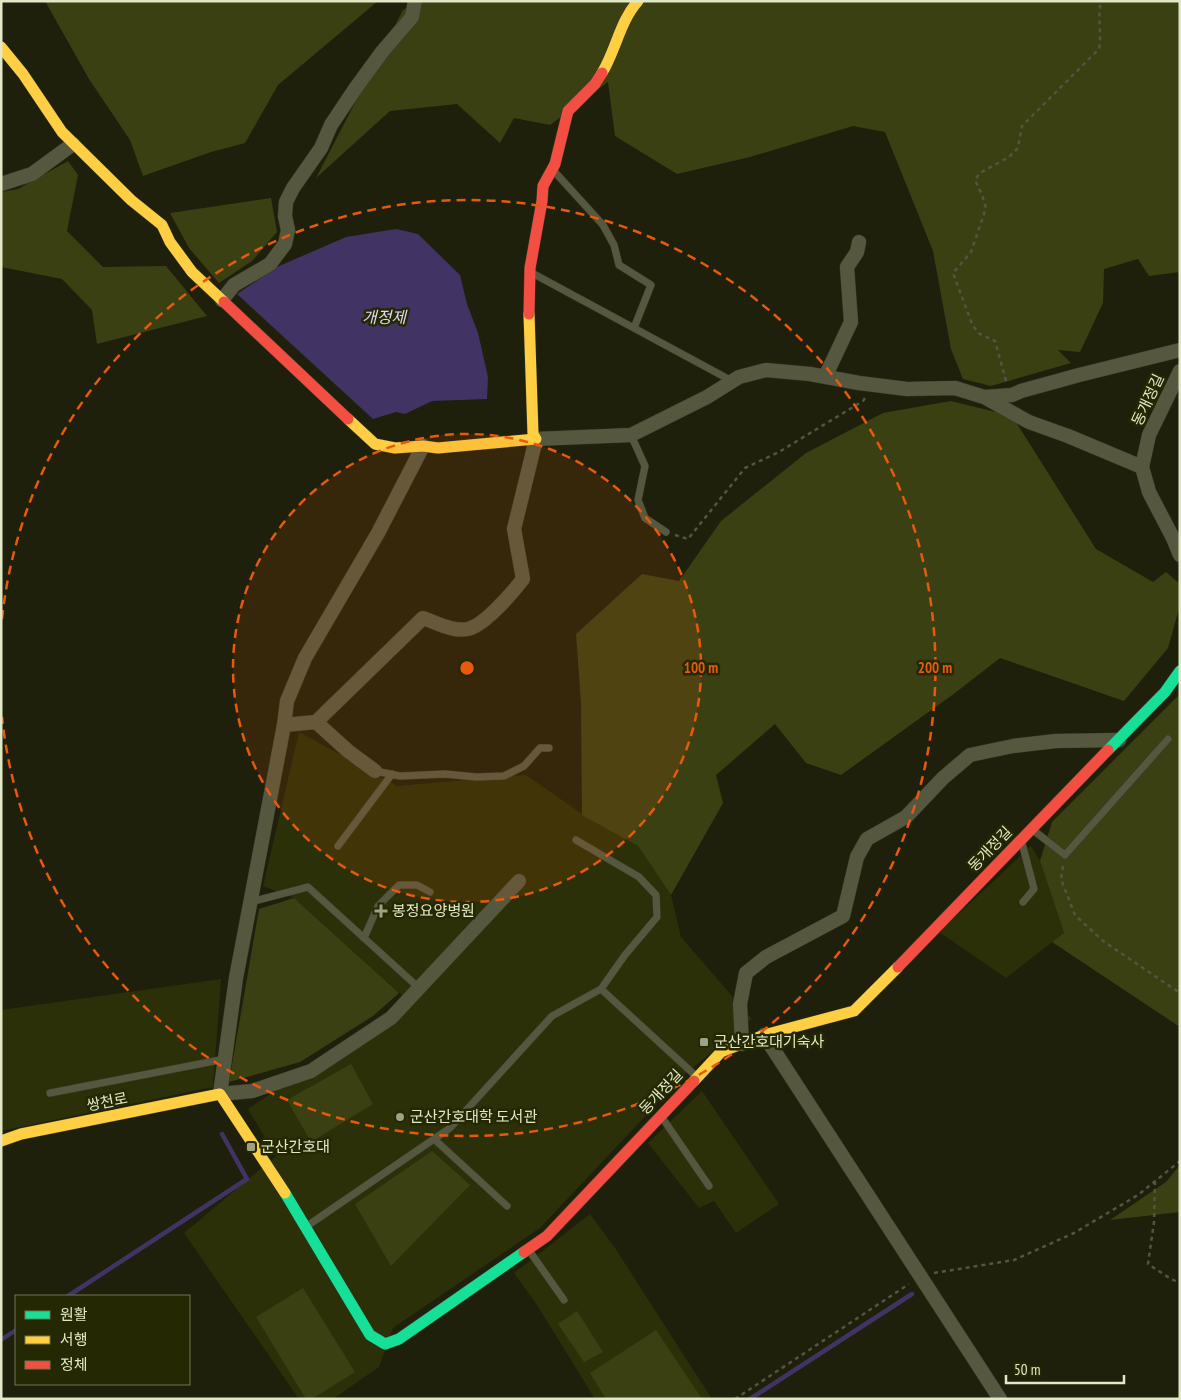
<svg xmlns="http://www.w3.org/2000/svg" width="1181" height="1400" viewBox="0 0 1181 1400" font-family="'PT Sans Narrow','Noto Sans KR',sans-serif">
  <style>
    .built { fill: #2b3008 }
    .green { fill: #3b4013 }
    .water { fill: #413363 }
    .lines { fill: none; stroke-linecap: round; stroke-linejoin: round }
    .stream { stroke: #413363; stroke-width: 4.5 }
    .lane-casing { stroke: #383a2a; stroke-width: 8 }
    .street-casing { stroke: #383a2a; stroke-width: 15 }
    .fast-casing { stroke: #383a2a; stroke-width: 12 }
    .slow-casing { stroke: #383a2a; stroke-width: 12 }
    .jam-casing { stroke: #383a2a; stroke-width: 12 }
    .path { stroke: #535541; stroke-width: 2.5; stroke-dasharray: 4 4; stroke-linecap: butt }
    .lane { stroke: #55583f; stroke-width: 7 }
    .street { stroke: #55583f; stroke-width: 14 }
    .fast { stroke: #16e098; stroke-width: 11 }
    .slow { stroke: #ffcf43; stroke-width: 11 }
    .jam { stroke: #f24e42; stroke-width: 11 }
    .ring { fill: none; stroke: #e8590c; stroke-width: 2.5; stroke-dasharray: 9 6 }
    .poi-dot { fill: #9da284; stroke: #242803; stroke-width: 2 }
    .labels { text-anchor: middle; stroke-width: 5; stroke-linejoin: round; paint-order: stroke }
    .street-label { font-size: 15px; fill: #e2e8c5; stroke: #242803 }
    .poi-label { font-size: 15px; fill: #e2e8c5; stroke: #242803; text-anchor: start }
    .water-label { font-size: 16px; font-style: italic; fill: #dfd8fb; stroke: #242803 }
    .centre { fill: #e8590c; stroke: #242803; stroke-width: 2.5 }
    .ring-label { font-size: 15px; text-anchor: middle; font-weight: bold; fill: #e8590c; stroke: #242803; stroke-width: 5; stroke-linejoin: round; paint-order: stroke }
  </style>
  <rect width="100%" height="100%" fill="#1e200b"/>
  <path class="built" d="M 299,732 L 397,786 L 526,775 L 582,814 L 638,846 L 671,895 L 681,937 L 752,1019 L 683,1076 L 540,1228 L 393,1328 L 379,1367 L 333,1399 L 299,1399 L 184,1233 L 276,1156 L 248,1109 L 407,1000 L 294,898 L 263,886 Z
    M 1031,846 L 1040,861 L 1064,933 L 1006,978 L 939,932 Z
    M 221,979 L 213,1087 L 1,1131 L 1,1010 Z
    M 702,1091 L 779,1204 L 736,1233 L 714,1201 L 699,1208 L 648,1143 Z
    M 590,1214 L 615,1248 L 712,1399 L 595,1399 L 537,1305 L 514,1273 Z"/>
  <path class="green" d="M 45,1 L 378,1 L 278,85 L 245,143 L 211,152 L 143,176 L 130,140 L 89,79 Z
    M 419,1 L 1180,1 L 1180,272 L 1149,276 L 1138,259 L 1104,269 L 1103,303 L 1080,352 L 1058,350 L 1071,363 L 991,386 L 963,379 L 951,349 L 933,251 L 885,132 L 853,126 L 750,157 L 677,174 L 615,136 L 608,82 L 550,125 L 514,118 L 500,143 L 457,104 L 390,111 L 316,178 L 403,10 Z
    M 68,161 L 78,175 L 67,231 L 103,267 L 166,266 L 207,316 L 97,344 L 92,310 L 62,279 L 1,267 L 1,192 L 18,189 Z
    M 271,198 L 277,232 L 252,261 L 219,283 L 189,248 L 170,213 Z
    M 951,401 L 1012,416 L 1096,549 L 1153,582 L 1166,572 L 1180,584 L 1180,605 L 1168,648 L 1124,701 L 1000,658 L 955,693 L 841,775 L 806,763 L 775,724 L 716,775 L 723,803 L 671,895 L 638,846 L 582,815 L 581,703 L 576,634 L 642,574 L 679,581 L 721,521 L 806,453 L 883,413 Z
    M 1179,695 L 1180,695 L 1180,1027 L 1052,942 L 1064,933 L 1040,861 L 1052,822 Z
    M 294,898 L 399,993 L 373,1016 L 300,1062 L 229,1082 L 259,909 Z
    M 351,1064 L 373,1104 L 311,1142 L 287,1100 Z
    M 432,1151 L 470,1185 L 391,1266 L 355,1204 Z
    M 1180,1165 L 1180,1212 L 1110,1220 L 1166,1182 Z
    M 303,1288 L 355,1372 L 312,1399 L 306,1399 L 256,1317 Z
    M 577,1311 L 603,1352 L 584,1362 L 558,1324 Z
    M 656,1330 L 702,1399 L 606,1399 L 590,1373 Z"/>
  <path class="water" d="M 396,229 L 418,234 L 460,275 L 467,304 L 478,333 L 488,377 L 487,399 L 432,401 L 405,414 L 396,412 L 373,419 L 237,294 L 277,267 L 346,237 Z"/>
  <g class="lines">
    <path class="stream" d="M 68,1296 L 247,1179 L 222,1134
      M 1,1340 L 16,1330
      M 750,1399 L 912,1294"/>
    <defs>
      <path id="lane" d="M 553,170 L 603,225 L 614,245 L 619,265 L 651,285 L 634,328
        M 532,273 L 732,381
        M 631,435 L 645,466 L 638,500 L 645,518 L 666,532
        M 375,771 L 400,776 L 445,774 L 476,777 L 504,776 L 524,766 L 540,748 L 549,748
        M 1033,830 L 1065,855 L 1168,739
        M 576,840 L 639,877 L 656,895 L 657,917 L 625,955 L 601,989 L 697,1077
        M 1022,843 L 1034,889 L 1023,902
        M 338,846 L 392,774
        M 251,902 L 308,887 L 419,988
        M 364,938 L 378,906 L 399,885 L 417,885 L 430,892
        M 50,1093 L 225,1059
        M 661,1116 L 709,1186
        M 434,1139 L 450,1128 L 552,1016 L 601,989
        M 307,1226 L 434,1139 L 507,1206
        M 528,1249 L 564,1300"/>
      <path id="street" d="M 1,184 L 32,174 L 73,144
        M 222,300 L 234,285 L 270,264 L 285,244 L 288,230 L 285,216 L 286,202 L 293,188 L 321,148 L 331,125 L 355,89 L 382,52 L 412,17 L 415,1
        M 1180,371 L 1149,435 L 1142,467 L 1149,492 L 1173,538 L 1180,555
        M 825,377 L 851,322 L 847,267 L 857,252 L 859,242
        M 984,397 L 1029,422 L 1068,436 L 1142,467
        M 316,722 L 423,618 C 437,623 453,632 468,629 C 485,625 513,592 523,579 L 514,529 L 536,439 L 631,435 L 707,397 L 739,377 L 766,370 L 810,374 L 859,383 L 907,389 L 955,388 L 984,397 L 1012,395 L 1021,391 L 1079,375 L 1180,350
        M 284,725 L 287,701 L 305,658 L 378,533 L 423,446
        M 375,771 L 348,751 L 316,722 L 284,725 L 236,978 L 220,1094 L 252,1091 L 311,1071 L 391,1018 L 519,881
        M 764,1035 L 1000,1399
        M 742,1044 L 740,1004 L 746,973 L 766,957 L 843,916 L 857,857 L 867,839 L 906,817 L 943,778 L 970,755 L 1013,746 L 1056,741 L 1119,740"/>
      <path id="fast" d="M 1108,750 L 1165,692 L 1180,671
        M 285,1193 L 370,1335 L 385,1344 L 399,1339 L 524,1252"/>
      <path id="slow" d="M 1,47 L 23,74 L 62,132 L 131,200 L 162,225 L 170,242 L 192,272 L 224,302
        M 602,73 C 616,50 620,21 638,1
        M 348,419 L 375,444 L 395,448 L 423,446 L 438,448 L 536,439 L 533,434 L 529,314
        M 694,1081 L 721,1052 L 764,1035 L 854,1011 L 898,967
        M 1,1141 L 21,1134 L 220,1094 L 285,1193"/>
      <path id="jam" d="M 224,302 L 348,419
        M 529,314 L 530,268 L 542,201 L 543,186 L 555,164 L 568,111 L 595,84 L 602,73
        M 898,967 L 1108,750
        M 524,1252 L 547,1236 L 694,1081"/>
    </defs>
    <use href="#lane" class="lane-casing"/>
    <use href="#street" class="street-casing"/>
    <use href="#fast" class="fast-casing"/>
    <use href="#slow" class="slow-casing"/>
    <use href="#jam" class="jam-casing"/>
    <path class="path" d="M 1006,381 L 995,341 L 978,333 L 972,324 L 953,273 L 971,252 L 986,208 L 982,195 L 975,180 L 980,173 L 1009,157 L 1018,148 L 1022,126 L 1099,49 C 1102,32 1097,17 1101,1
      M 675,535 L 688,539 L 745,468 L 779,452 L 863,401 L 865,398
      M 1063,866 L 1061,879 L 1075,915 L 1103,941 L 1180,993
      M 1155,1181 L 1154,1222 L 1148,1264 L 1171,1279 L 1180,1283
      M 934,1273 L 1014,1260 L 1074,1233 L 1138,1195 L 1180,1161
      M 735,1399 L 909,1284"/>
    <use href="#lane" class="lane"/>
    <use href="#street" class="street"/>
    <use href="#fast" class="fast"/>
    <use href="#slow" class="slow"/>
    <use href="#jam" class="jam"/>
  </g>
  <circle cx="467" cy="668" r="234" fill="#e8590c" fill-opacity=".12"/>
  <g class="ring">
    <circle cx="467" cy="668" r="234"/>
    <path d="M2 619A468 468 0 1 1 2 717"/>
  </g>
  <g class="poi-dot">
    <path d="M378.5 903.5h5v5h5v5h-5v5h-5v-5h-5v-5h5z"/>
    <rect x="699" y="1037" width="10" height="10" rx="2.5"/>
    <circle cx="400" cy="1117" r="5"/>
    <rect x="246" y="1142" width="10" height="10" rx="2.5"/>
  </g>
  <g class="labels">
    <g class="street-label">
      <text transform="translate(1148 400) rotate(-65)" y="5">동개정길</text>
      <text transform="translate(990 849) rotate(-46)" y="5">동개정길</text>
      <text transform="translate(661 1092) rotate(-47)" y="5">동개정길</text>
      <text transform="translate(107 1102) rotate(-11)" y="5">쌍천로</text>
    </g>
    <g class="poi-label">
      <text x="392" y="916">봉정요양병원</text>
      <text x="714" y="1047">군산간호대기숙사</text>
      <text x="410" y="1122">군산간호대학 도서관</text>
      <text x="261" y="1152">군산간호대</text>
    </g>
    <g class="water-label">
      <text x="384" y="323">개정제</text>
    </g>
  </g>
  <circle cx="467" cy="668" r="8" class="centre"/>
  <g class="ring-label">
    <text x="701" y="673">100 m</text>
    <text x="935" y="673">200 m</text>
  </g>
  <rect width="1181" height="1400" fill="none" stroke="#e2e8c5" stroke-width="5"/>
  <rect x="15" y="1295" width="175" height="90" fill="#242803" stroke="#707551"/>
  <rect x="25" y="1311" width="25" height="8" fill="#16e098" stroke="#707551"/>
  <text x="60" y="1320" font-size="15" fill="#e2e8c5">원활</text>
  <rect x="25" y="1336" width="25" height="8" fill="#ffcf43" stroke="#707551"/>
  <text x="60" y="1345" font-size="15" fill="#e2e8c5">서행</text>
  <rect x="25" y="1361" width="25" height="8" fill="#f24e42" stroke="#707551"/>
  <text x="60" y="1370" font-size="15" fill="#e2e8c5">정체</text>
  <path d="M1006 1375v8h118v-8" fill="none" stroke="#e2e8c5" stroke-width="2.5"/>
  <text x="1014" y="1375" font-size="15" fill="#e2e8c5" stroke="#242803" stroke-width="4" paint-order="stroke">50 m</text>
</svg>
